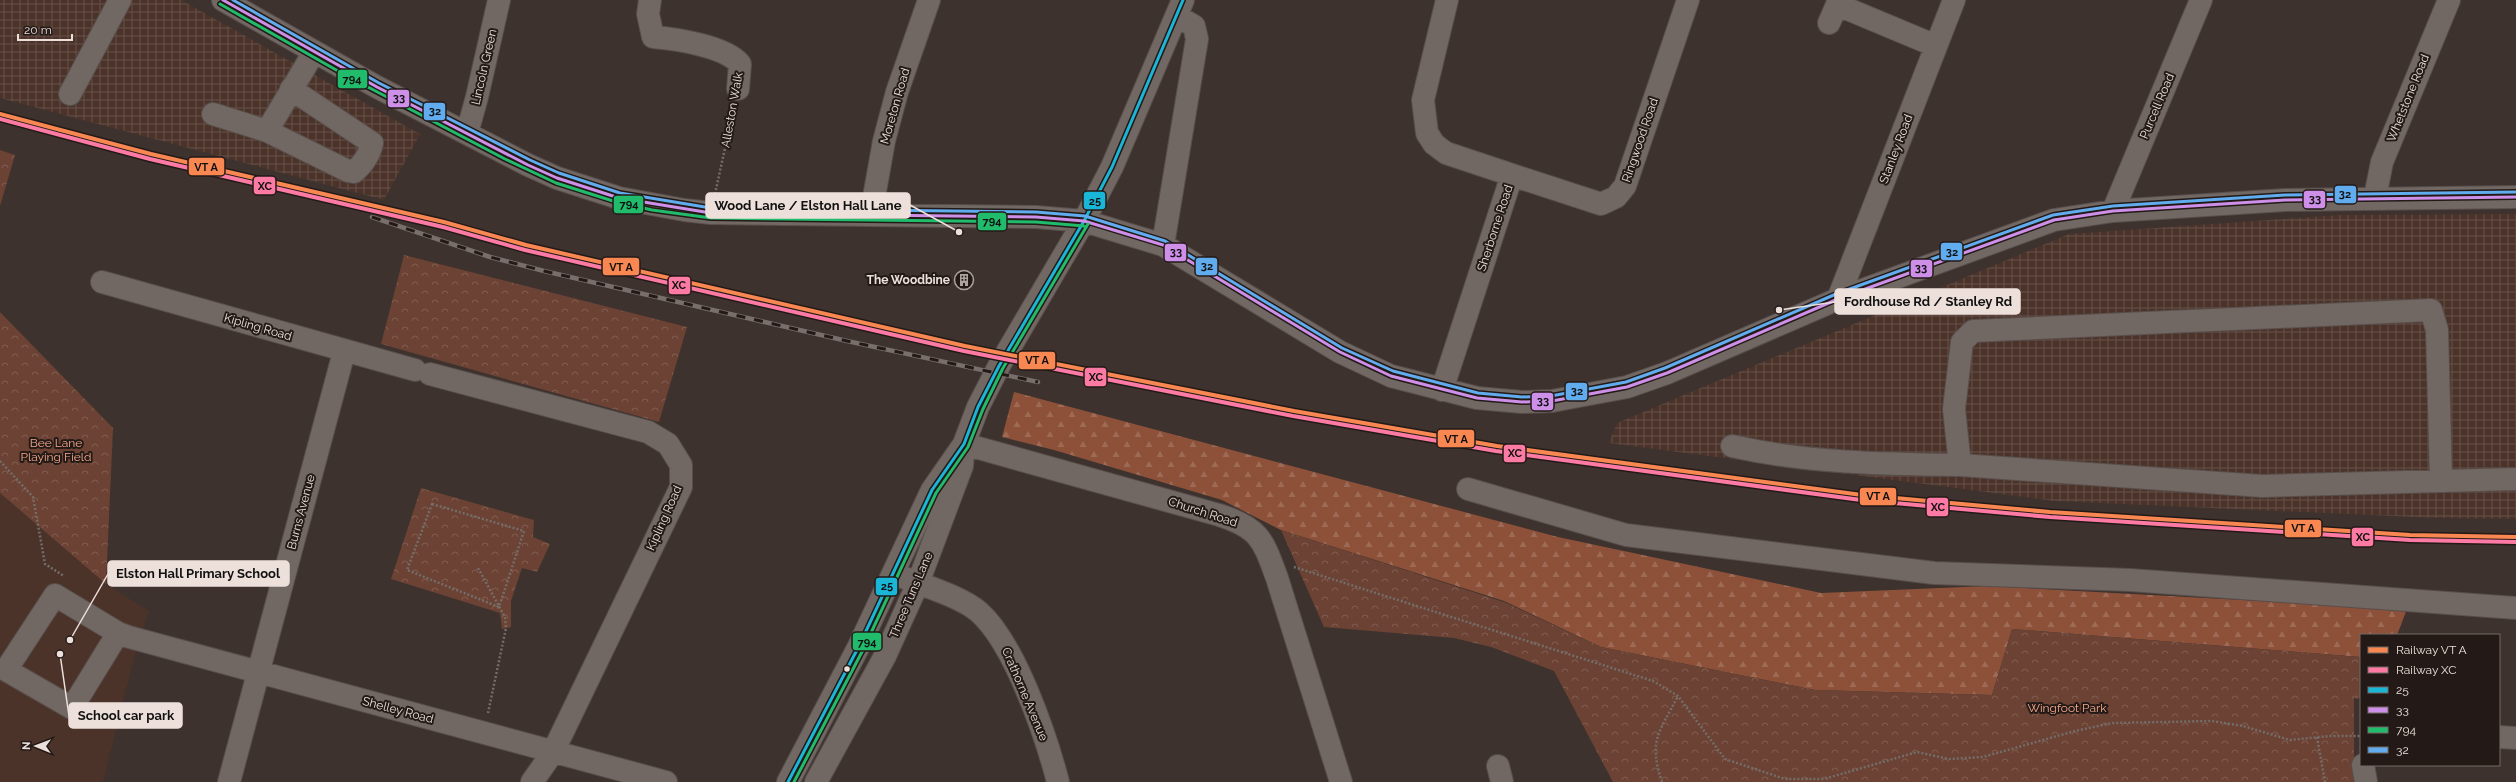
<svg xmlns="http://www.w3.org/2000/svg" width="2516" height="782" viewBox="0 0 2516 782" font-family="Raleway,sans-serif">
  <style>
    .built { fill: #4b332a }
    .industrial { fill: url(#industrial-grid) }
    .forest { fill: url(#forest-firs) }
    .park { fill: url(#park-crowns) }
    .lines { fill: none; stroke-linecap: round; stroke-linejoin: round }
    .minor-casing { stroke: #584e4b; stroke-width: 24 }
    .path { stroke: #746d6a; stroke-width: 2.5; stroke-dasharray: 2 2; stroke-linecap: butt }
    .minor { stroke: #716864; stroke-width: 22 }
    .rail-casing { stroke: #786e6c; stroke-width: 4.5 }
    .rail { stroke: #231a17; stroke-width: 3; stroke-dasharray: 9; stroke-linecap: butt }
    .bus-1-casing { stroke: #231a17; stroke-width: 6 }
    .bus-2-casing { stroke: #231a17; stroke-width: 6 }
    .bus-3-casing { stroke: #231a17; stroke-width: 6 }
    .bus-4-casing { stroke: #231a17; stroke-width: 6 }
    .bus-1 { stroke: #1ab6d8; stroke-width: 3 }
    .bus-2 { stroke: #ce8fe9; stroke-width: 3 }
    .bus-3 { stroke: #20bc6c; stroke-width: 3 }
    .bus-4 { stroke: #60acee; stroke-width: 3 }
    .rail-1-casing { stroke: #231a17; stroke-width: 7 }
    .rail-2-casing { stroke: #231a17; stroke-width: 7 }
    .rail-1 { stroke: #f88751; stroke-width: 4 }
    .rail-2 { stroke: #fd7aa5; stroke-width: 4 }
    .bus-dot { fill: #ede0db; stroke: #231a17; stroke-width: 1.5 }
    .labels { text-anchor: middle; stroke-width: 4; stroke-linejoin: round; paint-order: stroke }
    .street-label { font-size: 12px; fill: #ede0db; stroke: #231a17 }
    .poi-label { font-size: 12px; font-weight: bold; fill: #ede0db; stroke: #231a17; text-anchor: end }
    .park-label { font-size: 12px; fill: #f6a88b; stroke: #231a17 }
    .leader { fill: none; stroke: #ede0db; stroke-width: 1.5 }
    .callout-dot { fill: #ede0db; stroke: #231a17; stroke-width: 1.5 }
    .callout { fill: #ede0db; stroke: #ede0db; stroke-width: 1.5 }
    .callout-label { font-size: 13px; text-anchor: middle; font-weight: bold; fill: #111 }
    .line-badge { stroke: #231a17; stroke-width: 1.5 }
    .pale-badge-label { font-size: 11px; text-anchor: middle; font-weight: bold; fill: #111 }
  </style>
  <defs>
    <pattern id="industrial-grid" width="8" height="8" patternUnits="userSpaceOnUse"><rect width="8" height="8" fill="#4b332a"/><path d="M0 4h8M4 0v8" fill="none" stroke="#655048"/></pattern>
    <pattern id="forest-firs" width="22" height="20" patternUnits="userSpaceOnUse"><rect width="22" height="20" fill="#8d513a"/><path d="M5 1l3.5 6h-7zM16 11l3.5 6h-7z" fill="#9d6a56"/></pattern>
    <pattern id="park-crowns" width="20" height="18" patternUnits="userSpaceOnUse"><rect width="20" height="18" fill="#6b4233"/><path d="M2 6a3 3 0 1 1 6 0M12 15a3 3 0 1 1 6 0" fill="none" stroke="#805d50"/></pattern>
  </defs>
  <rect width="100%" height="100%" fill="#3d322e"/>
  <path class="built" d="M 0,493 L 106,584 L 149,611 L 134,658 L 103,782 L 0,782 Z"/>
  <path class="industrial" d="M 0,0 L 181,0 L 420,134 L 384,200 L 0,98 Z
    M 2516,214 L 2516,519 L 2436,518 L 2055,501 L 1609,443 L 1617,423 L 2069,234 L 2340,215 Z"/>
  <path class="forest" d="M 1014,392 L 1558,537 L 1821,593 L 1988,586 L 2407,609 L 2397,635 L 2361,635 L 2361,657 L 2012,629 L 1992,695 L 1815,690 L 1601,647 L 1504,601 L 1281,530 L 1222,500 L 1054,450 L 1002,437 Z"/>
  <path class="park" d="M 0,150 L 15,155 L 0,206 Z
    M 404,255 L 687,327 L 659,422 L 381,344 Z
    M 0,312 L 113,428 L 106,584 L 0,493 Z
    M 421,488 L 534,520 L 533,537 L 550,544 L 537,572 L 522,568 L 511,601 L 511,627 L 502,629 L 500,613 L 391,579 Z
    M 1281,530 L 1504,602 L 1601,647 L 1815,690 L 1992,695 L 2012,629 L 2361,657 L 2361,698 L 2354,699 L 2354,778 L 2355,782 L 1613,782 L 1554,671 L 1491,647 L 1454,638 L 1324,627 Z"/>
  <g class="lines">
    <defs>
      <path id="minor" d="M 223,0 L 377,87 L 528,165 L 557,178 L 619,198 L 684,210 L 711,213 L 1036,217 L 1084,221 L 1163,245 L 1340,352 L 1391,376 L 1477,398 L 1522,402 L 1552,401 L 1627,387 L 1667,373 L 1838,299 L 2054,220 L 2113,211 L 2285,200 L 2516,197
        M 650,0 L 648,14 L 653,37 C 676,39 725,46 740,64 L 738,89
        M 1838,5 L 1936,46
        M 1829,23 L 1839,0
        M 70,94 L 120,0
        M 213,114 L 267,131 L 314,52
        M 267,131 L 348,171 L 354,172 C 363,164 370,154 372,143 L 291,89
        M 467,133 L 477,97 L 499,0
        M 1512,175 L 1601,204 L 1616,197 L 1625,186 L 1688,0
        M 2375,197 L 2382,162 L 2449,0
        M 2113,211 L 2201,0
        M 871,214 L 884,141 L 897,92 L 929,0
        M 1163,245 L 1197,39 L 1194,26 L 1177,16
        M 102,282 L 415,370
        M 1838,299 L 1954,0
        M 430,374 L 648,432 L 668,444 L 681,465 L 681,487 L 553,752 L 532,782
        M 1442,390 L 1512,175 L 1446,153 L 1434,144 L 1427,133 L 1423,100 L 1447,0
        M 964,444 L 1219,515 C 1260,528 1263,540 1277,578 L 1341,782
        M 1732,446 C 1807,463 1883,464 1960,465
        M 2441,481 L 2437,330 L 2431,310 L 1973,331 L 1962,342 L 1954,409 L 1960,465 L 2262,486 L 2516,479
        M 1468,489 L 1626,535 L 1934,573 L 2130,580 L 2516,608
        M 905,578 C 927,587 962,597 979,612 C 1015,644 1046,736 1058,782
        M 118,633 L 72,708 L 6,670 L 55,595 L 118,633 L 129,637 L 666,782
        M 2499,737 L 2516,738
        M 2363,765 L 2366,782
        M 1498,766 L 1502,782
        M 229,782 L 344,352
        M 788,782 L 859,646 L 932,490 L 964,444 L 978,407 L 999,366 L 1084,221 L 1112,167 L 1183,0
        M 816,782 L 885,656 L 918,583 L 962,466 L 963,453"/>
    </defs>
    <use href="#minor" class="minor-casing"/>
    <path class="path" d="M 715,194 L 734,107
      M 0,461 L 33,497 L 45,564 L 64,576
      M 432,504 L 524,531 L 499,607 L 407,570 Z
      M 1294,567 L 1653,681 L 1678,696 L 1725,759 L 1785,779 L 1824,779 L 1917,752 L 1949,759 L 1983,757 L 2075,731 L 2112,723 L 2212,721 L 2243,726 L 2290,740 L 2330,736 L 2361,736
      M 478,568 L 505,617 L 506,628 L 488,713
      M 2317,737 L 2325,782
      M 1662,782 C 1648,740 1659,733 1678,696"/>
    <use href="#minor" class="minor"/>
    <defs>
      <path id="rail" d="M 372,217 L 490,257 L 544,271 L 847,341 L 1038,382"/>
    </defs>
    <use href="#rail" class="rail-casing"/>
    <use href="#rail" class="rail"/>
    <defs>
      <path id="bus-1" d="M 788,782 L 859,646 L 932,490 L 964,444 L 978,407 L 999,366 L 1084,221 L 1112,167 L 1183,0"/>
      <path id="bus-2" d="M 223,0 L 377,87 L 528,165 L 557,178 L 619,198 L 711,213 L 1036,217 L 1084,221 L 1163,245 L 1340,352 L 1391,376 L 1477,398 L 1522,402 L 1552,401 L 1627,387 L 1667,373 L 1838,299 L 2054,220 L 2113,211 L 2285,200 L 2516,197"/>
      <path id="bus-3" d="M 220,4 L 345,75 L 505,159 L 556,183 L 613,201 L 652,210 L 711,218 L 1036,222 L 1084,226
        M 794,782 L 864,648 L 936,493 L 968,447 L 983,409 L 1003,368 L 1088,224"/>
      <path id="bus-4" d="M 233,0 L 379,83 L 530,160 L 559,173 L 620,193 L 711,208 L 1036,212 L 1085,216 L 1165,241 L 1342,348 L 1393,371 L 1478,393 L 1522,397 L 1551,396 L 1626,382 L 1665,368 L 1836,294 L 2053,215 L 2113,206 L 2285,195 L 2516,192"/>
    </defs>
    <use href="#bus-1" class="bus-1-casing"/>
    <use href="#bus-2" class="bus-2-casing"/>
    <use href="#bus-3" class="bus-3-casing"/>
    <use href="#bus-4" class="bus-4-casing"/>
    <use href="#bus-1" class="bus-1"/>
    <use href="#bus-2" class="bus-2"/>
    <use href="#bus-3" class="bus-3"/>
    <use href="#bus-4" class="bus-4"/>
    <defs>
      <path id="rail-1" d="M 0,114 L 151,154 L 444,222 L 526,245 L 965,346 L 1294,411 L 1497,446 L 1862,495 L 2050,512 L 2410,535 L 2516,537"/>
      <path id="rail-2" d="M 0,119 L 150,159 L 443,227 L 525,250 L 964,351 L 1293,416 L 1496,451 L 1861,500 L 2050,517 L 2410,540 L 2516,542"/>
    </defs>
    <use href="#rail-1" class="rail-1-casing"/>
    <use href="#rail-2" class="rail-2-casing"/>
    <use href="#rail-1" class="rail-1"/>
    <use href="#rail-2" class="rail-2"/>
  </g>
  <defs>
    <symbol id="building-ring" viewBox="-11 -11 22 22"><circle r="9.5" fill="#231a17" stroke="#afa39e" stroke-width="1.5"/><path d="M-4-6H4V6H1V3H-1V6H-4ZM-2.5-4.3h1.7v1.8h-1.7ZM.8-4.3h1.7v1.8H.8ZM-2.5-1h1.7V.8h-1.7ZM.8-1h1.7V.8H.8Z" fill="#afa39e"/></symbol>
  </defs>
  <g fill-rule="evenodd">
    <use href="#building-ring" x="953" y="269" width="22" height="22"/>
  </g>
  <circle class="bus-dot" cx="847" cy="669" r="3.5"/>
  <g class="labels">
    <g class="street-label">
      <text transform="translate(484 67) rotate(-77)" y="4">Lincoln Green</text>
      <text transform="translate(2408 98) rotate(-68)" y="4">Whetstone Road</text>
      <text transform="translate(895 106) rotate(-74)" y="4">Moreton Road</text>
      <text transform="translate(2157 106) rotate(-67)" y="4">Purcell Road</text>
      <text transform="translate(732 110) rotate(-80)" y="4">Alleston Walk</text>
      <text transform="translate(1640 140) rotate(-71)" y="4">Ringwood Road</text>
      <text transform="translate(1896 149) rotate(-69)" y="4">Stanley Road</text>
      <text transform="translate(1495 228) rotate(-72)" y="4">Sherborne Road</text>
      <text transform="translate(258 327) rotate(16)" y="4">Kipling Road</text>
      <text transform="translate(301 512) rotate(-75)" y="4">Burns Avenue</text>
      <text transform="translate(1203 512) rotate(18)" y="4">Church Road</text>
      <text transform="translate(664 518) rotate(-66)" y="4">Kipling Road</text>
      <text transform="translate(911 595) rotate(-67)" y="4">Three Tuns Lane</text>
      <text transform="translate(1025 694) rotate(67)" y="4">Crathorne Avenue</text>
      <text transform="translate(398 710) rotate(15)" y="4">Shelley Road</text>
    </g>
    <g class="poi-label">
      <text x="950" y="284">The Woodbine</text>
    </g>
    <g class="park-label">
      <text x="56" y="447">Bee Lane<tspan x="56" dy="14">Playing Field</tspan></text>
      <text x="2067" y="712">Wingfoot Park</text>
    </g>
  </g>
  <path class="leader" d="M959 232L910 205M1779 310L1835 302M70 640L108 574M60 654L69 716"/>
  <g class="callout-dot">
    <circle cx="959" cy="232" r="4"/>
    <circle cx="1779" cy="310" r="4"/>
    <circle cx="70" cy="640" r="4"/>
    <circle cx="60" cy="654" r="4"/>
  </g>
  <g class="callout">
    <rect x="706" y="193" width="204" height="25" rx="4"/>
    <rect x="1835" y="289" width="185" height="25" rx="4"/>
    <rect x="108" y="561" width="181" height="25" rx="4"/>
    <rect x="69" y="703" width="113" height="25" rx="4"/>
  </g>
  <g class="callout-label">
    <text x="808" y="210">Wood Lane / Elston Hall Lane</text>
    <text x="1928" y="306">Fordhouse Rd / Stanley Rd</text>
    <text x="198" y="578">Elston Hall Primary School</text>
    <text x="126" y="720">School car park</text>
  </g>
  <g class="line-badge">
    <rect x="337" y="69" width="31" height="20" rx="4" fill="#20bc6c"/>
    <rect x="387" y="89" width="23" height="19" rx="4" fill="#ce8fe9"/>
    <rect x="423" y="102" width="23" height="19" rx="4" fill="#60acee"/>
    <rect x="188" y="157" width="37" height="19" rx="4" fill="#f88751"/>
    <rect x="253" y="176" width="23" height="19" rx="4" fill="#fd7aa5"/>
    <rect x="2334" y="185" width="23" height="19" rx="4" fill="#60acee"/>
    <rect x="2303" y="190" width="23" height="19" rx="4" fill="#ce8fe9"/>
    <rect x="1083" y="191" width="23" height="19" rx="4" fill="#1ab6d8"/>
    <rect x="613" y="195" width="31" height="19" rx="4" fill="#20bc6c"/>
    <rect x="977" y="212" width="30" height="19" rx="4" fill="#20bc6c"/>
    <rect x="1940" y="242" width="23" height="19" rx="4" fill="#60acee"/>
    <rect x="1164" y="243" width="23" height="19" rx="4" fill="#ce8fe9"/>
    <rect x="1195" y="257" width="23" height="19" rx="4" fill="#60acee"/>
    <rect x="602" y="257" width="38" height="19" rx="4" fill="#f88751"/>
    <rect x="1910" y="259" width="23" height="19" rx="4" fill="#ce8fe9"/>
    <rect x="668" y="276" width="23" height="19" rx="4" fill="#fd7aa5"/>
    <rect x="1018" y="351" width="38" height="19" rx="4" fill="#f88751"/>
    <rect x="1084" y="367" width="23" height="20" rx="4" fill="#fd7aa5"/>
    <rect x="1565" y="382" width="23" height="19" rx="4" fill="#60acee"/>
    <rect x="1531" y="392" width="23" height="19" rx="4" fill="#ce8fe9"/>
    <rect x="1437" y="429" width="38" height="19" rx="4" fill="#f88751"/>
    <rect x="1503" y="444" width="23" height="19" rx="4" fill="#fd7aa5"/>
    <rect x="1859" y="487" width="38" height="19" rx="4" fill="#f88751"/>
    <rect x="1926" y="497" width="23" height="20" rx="4" fill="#fd7aa5"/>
    <rect x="2284" y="519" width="38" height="19" rx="4" fill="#f88751"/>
    <rect x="2351" y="527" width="23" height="20" rx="4" fill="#fd7aa5"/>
    <rect x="875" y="577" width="23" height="19" rx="4" fill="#1ab6d8"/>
    <rect x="852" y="632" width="30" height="19" rx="4" fill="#20bc6c"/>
  </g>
  <g class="pale-badge-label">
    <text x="352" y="83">794</text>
    <text x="399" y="102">33</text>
    <text x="435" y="115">32</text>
    <text x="206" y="171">VT A</text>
    <text x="265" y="190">XC</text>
    <text x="2345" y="198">32</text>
    <text x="2315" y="203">33</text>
    <text x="1095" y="205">25</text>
    <text x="629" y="208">794</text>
    <text x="992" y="225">794</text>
    <text x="1952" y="256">32</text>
    <text x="1176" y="256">33</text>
    <text x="1207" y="270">32</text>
    <text x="621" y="271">VT A</text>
    <text x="1921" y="272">33</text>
    <text x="679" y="289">XC</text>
    <text x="1037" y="364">VT A</text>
    <text x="1096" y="381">XC</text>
    <text x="1577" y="395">32</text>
    <text x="1543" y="405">33</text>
    <text x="1456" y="443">VT A</text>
    <text x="1515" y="457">XC</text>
    <text x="1878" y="500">VT A</text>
    <text x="1938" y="511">XC</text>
    <text x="2303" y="532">VT A</text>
    <text x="2363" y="541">XC</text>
    <text x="887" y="590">25</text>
    <text x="867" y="646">794</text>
  </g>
  <rect x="2360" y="634" width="140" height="132" fill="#231a17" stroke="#746965"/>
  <rect x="2368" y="647" width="20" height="6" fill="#f88751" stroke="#746965"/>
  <text x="2396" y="654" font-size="12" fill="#ede0db">Railway VT A</text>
  <rect x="2368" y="667" width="20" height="6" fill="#fd7aa5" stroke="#746965"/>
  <text x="2396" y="674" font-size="12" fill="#ede0db">Railway XC</text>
  <rect x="2368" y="687" width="20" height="6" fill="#1ab6d8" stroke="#746965"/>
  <text x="2396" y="694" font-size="12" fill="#ede0db">25</text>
  <rect x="2368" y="707" width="20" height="6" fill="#ce8fe9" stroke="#746965"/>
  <text x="2396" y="714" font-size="12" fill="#ede0db">33</text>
  <rect x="2368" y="727" width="20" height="6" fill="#20bc6c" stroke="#746965"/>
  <text x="2396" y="734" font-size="12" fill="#ede0db">794</text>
  <rect x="2368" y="747" width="20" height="6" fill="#60acee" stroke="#746965"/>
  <text x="2396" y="754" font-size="12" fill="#ede0db">32</text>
  <g transform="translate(36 746) rotate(271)" stroke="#231a17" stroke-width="3" paint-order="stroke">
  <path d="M0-3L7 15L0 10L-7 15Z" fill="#ede0db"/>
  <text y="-6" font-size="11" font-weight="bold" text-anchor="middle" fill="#ede0db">N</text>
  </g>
  <path d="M18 34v6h54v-6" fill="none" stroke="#ede0db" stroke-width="2"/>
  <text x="24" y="34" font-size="12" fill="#ede0db" stroke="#231a17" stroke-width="3" paint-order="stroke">20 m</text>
</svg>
